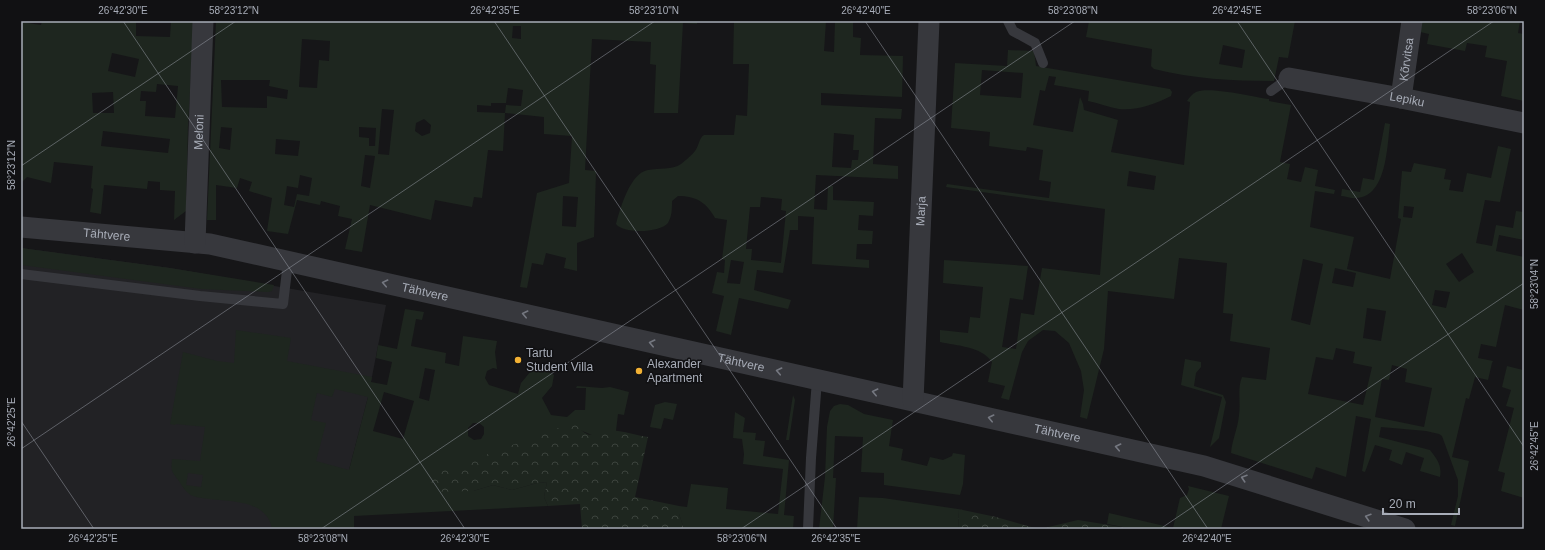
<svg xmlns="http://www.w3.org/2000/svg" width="1545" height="550" viewBox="0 0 1545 550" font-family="Helvetica,sans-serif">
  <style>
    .built { fill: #222225 }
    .green { fill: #1e261f; fill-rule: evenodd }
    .forest { fill: url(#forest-crowns) }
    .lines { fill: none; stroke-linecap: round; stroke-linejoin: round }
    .lane { stroke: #37383d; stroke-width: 10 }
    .street { stroke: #37383d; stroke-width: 21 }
    .oneway { stroke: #757881 }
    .ticks { fill: none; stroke: #a8adb8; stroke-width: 1; stroke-opacity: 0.45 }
    .poi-dot { fill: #f2b134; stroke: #111113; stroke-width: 1.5 }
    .labels { text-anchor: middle; stroke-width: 3; stroke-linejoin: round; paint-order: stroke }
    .street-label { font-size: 12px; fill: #a8adb8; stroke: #111113 }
    .poi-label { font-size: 12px; fill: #a8adb8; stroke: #111113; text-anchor: start }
    .neatline { fill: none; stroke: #a8adb8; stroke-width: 1.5 }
    .ticks-label { font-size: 10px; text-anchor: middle; fill: #a8adb8 }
  </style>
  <defs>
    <pattern id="forest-crowns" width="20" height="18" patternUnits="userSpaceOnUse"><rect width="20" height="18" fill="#1e261f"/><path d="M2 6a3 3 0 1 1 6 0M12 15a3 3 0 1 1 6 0" fill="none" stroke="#3c433d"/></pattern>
  </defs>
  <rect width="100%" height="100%" fill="#161618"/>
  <path class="built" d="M 21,248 L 170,268 L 386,305 L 368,397 L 349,470 L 354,529 L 21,529 Z"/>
  <path class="green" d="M 42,21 L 136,21 L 136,36 L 170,37 L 171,21 L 194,21 L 188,126 L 186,211 L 174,220 L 175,191 L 160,190 L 160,182 L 148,181 L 147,189 L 104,185 L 101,214 L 90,212 L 93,189 L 91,188 L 93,166 L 54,162 L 51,183 L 27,177 L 21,183 L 21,22 L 41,25 ZM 112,53 L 139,59 L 135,77 L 108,71 ZM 157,84 L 178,86 L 175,118 L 145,116 L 146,101 L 140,101 L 141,91 L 156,92 ZM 113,92 L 114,113 L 93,113 L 92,93 ZM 103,131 L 170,139 L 168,153 L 101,146 Z
    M 216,21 L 697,21 L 697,24 L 683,23 L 678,113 L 654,113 L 656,65 L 650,64 L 651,42 L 592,39 L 585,170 L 596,171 L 594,237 L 577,243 L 577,271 L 564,268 L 566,258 L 546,253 L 543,265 L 532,263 L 527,288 L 520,287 L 537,193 L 569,183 L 572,136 L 544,134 L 544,117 L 505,113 L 503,151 L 488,150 L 482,198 L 474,197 L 472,207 L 435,200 L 431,220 L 370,205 L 362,252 L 345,249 L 352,219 L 338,216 L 340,206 L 321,201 L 320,205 L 297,200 L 288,234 L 267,231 L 272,198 L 249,191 L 252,182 L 240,178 L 237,188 L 216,185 L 216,220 L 207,220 ZM 513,26 L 521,26 L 521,39 L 512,38 ZM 302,39 L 330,41 L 329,61 L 319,60 L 317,88 L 299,87 ZM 221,80 L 270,80 L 269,86 L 288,90 L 287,99 L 267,96 L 267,108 L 222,107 ZM 508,88 L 523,90 L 521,106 L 506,105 L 505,113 L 477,112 L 477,105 L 491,106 L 491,103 L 506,103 ZM 382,109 L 394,110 L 389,155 L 378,154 ZM 424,119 L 431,125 L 430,133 L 422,136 L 415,131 L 416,123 ZM 221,127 L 232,128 L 230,150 L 219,148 ZM 359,127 L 376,128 L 375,146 L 369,146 L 369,138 L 359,137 ZM 276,139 L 300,141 L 298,156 L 275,154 ZM 365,155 L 375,156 L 370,188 L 361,186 ZM 300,175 L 312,178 L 309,196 L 297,194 L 294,207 L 284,205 L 287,186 L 298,188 ZM 563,196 L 578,197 L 576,227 L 562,226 Z
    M 734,21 L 826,21 L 824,51 L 834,52 L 835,21 L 862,21 L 862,22 L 853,22 L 853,37 L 861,38 L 860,55 L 903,56 L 902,97 L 821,93 L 821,105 L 902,109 L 901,119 L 875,118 L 873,164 L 898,166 L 898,179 L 816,175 L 814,209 L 827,210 L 828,186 L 833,186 L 833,200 L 874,202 L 873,216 L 859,215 L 858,230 L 873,231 L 872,244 L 857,244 L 856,259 L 869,260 L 869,268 L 812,264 L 814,217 L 798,216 L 798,230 L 790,230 L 783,273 L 757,270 L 754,290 L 791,300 L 788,309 L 739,298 L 731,335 L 716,331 L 724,296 L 712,293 L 717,272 L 724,273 L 725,260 L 722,259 L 727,220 L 715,218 C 706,202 696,196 678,196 L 672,201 C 672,209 672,216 668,223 C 660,233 623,234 616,224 C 620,209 630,173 648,170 C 659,168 672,170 681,164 C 686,160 692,155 695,151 C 699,146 699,138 704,135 L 734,135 L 736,115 L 747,116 L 749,64 L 733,64 ZM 834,133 L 854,135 L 853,150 L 859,150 L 858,160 L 852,160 L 851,168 L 832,167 ZM 761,197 L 782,199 L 781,210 L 786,211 L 781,263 L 751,260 L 752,249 L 746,249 L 750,207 L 760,207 ZM 731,260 L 744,262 L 740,284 L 727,283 Z
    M 1089,21 L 1295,21 L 1288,58 L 1279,57 L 1274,81 C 1234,81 1193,79 1154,69 L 1151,66 L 1152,49 L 1086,37 ZM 1223,45 L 1245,50 L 1242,68 L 1219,64 Z
    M 1422,21 L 1520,21 L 1518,33 L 1524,34 L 1524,101 L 1501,96 L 1507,61 L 1485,57 L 1487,46 L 1467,43 L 1465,51 L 1427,44 L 1429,34 L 1420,32 Z
    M 1008,50 L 1034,51 L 1036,66 L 1170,89 L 1172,92 L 1171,96 C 1156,104 1136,111 1119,109 C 1108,107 1098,103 1088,101 L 1089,91 L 1054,85 L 1056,77 L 1049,76 L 1045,91 L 1040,90 L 1033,125 L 1073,132 L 1080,97 L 1083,104 L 1084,110 L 1118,120 L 1111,152 L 1184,165 L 1190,102 L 1187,101 C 1189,98 1192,94 1196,92 C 1209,86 1253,97 1269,99 L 1269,101 L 1291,105 L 1280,162 L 1290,164 L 1287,179 L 1301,182 L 1305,167 L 1318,170 L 1315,186 L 1335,190 L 1334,194 L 1315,191 L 1310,227 L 1354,237 L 1347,269 L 1390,279 L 1401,219 L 1398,218 L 1402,171 L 1411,172 L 1414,163 L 1446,169 L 1444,179 L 1451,180 L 1449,190 L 1463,192 L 1467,173 L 1491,178 L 1498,146 L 1511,149 L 1500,202 L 1485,200 L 1476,243 L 1492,246 L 1496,225 L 1513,228 L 1516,211 L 1524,212 L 1524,240 L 1499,235 L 1496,251 L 1524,257 L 1524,310 L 1505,305 L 1496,347 L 1481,344 L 1478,358 L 1493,361 L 1492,363 L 1488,380 L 1475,377 L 1469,399 L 1466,398 L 1452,457 L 1469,461 L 1455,526 L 1451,525 L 1458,496 L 1458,480 L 1442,436 L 1439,434 L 1426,431 L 1381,427 L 1379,437 L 1430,450 C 1437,459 1442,465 1440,477 L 1420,471 L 1424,458 L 1406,452 L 1402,465 L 1389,460 L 1392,450 L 1375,445 L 1365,472 L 1362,471 L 1371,419 L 1356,416 L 1346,477 L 1316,467 L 1312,479 L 1231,453 C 1232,440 1238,428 1239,415 C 1241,402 1237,389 1242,377 L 1266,380 L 1270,348 L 1230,341 L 1233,314 L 1223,313 L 1227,263 L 1179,258 L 1174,299 L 1108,291 L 1104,349 L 1087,419 L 1080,417 L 1084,390 L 1081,371 L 1069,343 L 1055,331 L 1043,330 L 1028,341 L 1022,352 L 1009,400 L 1001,398 L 1005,386 L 988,382 L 992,362 C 981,346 957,346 940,342 L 940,330 L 968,333 L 970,317 L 980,318 L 983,287 L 943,283 L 944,260 L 1028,266 L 1023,300 L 1010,298 L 1002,347 L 1016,349 L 1021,313 L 1034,315 L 1042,268 L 1100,275 L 1105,209 L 946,187 L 947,184 L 1049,198 L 1051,182 L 1039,180 L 1043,150 L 1027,147 L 1026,151 L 989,146 L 990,132 L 951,128 L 955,63 L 1007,66 ZM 982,70 L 1023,73 L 1021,98 L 980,95 ZM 1129,171 L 1156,176 L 1154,190 L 1127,186 ZM 1404,206 L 1414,207 L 1412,218 L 1403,217 ZM 1462,253 L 1474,272 L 1459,282 L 1446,264 ZM 1303,259 L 1323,264 L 1310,325 L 1291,320 ZM 1335,268 L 1356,273 L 1353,287 L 1332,283 ZM 1435,290 L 1450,292 L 1446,308 L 1432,305 ZM 1367,308 L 1386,311 L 1381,341 L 1363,338 ZM 1336,348 L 1355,352 L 1353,363 L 1372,367 L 1363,405 L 1308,394 L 1316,357 L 1333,360 ZM 1392,365 L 1407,369 L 1405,382 L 1432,388 L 1424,427 L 1375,417 L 1382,379 L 1389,380 Z
    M 1385,123 L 1390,124 C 1387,146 1387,197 1356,198 C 1351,199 1345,196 1341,196 L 1342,189 L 1360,192 L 1363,178 L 1374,180 Z
    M 21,248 L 170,268 L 274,285 L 272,291 L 268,292 L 201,289 L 21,265 Z
    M 405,309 L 424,312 L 422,320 L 416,319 L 411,346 L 446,353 L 445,363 L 459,366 L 463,336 L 497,341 L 495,352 L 497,369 L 493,368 L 487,371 L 485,378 L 489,385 L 518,394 L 521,383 L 536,365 L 554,375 L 552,386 L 542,398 L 551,415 L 567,417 L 575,410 L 585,410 L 586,388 L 576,388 L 577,386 L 602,388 L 610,387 L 629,392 L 624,415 L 618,414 L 616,431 L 594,436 L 580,430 L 473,491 L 493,485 L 512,490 L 537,483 L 547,482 L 544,497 L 548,506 L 354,516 L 354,529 L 272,529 C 266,494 218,504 193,496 C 187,494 182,486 179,481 C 171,471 171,471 172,459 L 200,461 L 205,427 L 176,424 L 175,425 L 170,424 L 183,352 L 217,361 L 234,363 L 236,330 L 291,338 L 287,361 L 372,377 L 371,382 L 387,385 L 392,362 L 376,358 L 378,345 L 397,349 ZM 425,368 L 435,370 L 429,401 L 419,398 ZM 335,389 L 368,397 L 349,470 L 316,461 L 326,423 L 311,420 L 317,393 L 332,397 ZM 384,392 L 414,401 L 403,439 L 373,431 ZM 473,423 L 479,423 L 484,427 L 484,434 L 481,439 L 474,440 L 468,436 L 468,428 ZM 188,473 L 203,475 L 201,487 L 186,485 Z
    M 1185,359 L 1201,362 L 1201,367 L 1196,373 L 1194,386 L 1223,395 L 1226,402 L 1219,438 L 1210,447 L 1222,397 L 1181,385 Z
    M 1524,365 L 1524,498 L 1501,491 L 1505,473 L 1498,471 L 1514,408 L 1506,406 L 1511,390 L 1502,387 L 1507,366 L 1523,370 Z
    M 793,395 L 795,400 L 789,440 L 786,440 Z
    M 665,402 L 677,404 L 673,420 L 664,418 L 661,429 L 650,427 L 655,405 Z
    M 840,404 L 848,405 L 864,414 L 893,420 L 889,446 L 903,449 L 901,460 L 927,466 L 930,457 L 943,460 L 952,456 L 953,453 L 965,455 L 963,484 L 960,495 L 884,485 L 884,473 L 861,472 L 863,437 L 835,436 L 833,478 L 836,478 L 833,529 L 819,529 L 825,477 L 827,427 L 830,411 L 834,406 Z
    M 735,412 L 745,418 L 743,432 L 756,433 L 755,440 L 765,441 L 763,456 L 789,460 L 784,515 L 794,516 L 793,529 L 684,529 L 679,514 L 679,506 L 687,507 L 691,484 L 728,488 L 726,509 L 778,514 L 783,469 L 743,464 L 744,454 L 742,439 L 733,438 Z
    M 1188,486 L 1229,496 L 1221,529 L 1134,529 L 1107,524 L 1109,513 L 1173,528 L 1180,498 L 1187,495 L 1189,489 Z
    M 859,497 L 883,498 L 958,509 L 959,529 L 857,529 Z"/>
  <path class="forest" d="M 574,422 C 592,446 597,429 618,431 C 628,432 638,436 648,437 L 635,497 L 679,506 L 679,514 L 684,529 L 582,529 L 580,504 L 548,506 L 544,497 L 547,482 L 537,483 L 512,490 L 493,485 L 473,491 L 433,492 L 421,479 Z
    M 958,509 L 996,517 L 1035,528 L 1040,529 L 1078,520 L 1134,529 L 959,529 Z"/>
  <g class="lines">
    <path class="lane" d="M 1008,21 L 1013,31 L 1035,43 L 1043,63
      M 1271,91 L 1289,78
      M 21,274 L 200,296 L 283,304 L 288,262
      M 808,529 L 811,458 L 817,380"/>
    <g class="street">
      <path id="s1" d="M 1289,78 L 1401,98 L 1524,123"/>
      <path id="s2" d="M 1401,98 L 1412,21"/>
      <path id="s3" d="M 21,227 L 210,244 L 1204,466 L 1405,529"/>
      <path id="s4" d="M 195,243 L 203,21"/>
      <path id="s5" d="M 913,401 L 929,21"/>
    </g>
  </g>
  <defs><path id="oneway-chevron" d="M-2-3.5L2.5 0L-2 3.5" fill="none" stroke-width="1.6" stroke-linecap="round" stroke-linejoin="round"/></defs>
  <g class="oneway">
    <use href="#oneway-chevron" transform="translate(385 283) rotate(-168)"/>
    <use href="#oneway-chevron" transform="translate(525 314) rotate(-167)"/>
    <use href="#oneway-chevron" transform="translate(652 343) rotate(-167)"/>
    <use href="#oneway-chevron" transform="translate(779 371) rotate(-168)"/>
    <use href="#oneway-chevron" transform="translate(875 392) rotate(-167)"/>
    <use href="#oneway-chevron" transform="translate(991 418) rotate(-167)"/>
    <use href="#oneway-chevron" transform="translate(1118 447) rotate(-168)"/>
    <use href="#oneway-chevron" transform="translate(1244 478) rotate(-162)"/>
    <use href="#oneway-chevron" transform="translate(1368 517) rotate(-163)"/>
  </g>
  <path class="ticks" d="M 123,21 L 465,529M 494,21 L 837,529M 865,21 L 1208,529M 1237,21 L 1524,447M 21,166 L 236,21M 21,421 L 94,529M 21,449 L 655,21M 321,529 L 1075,21M 741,529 L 1494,21M 1160,529 L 1524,283"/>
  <g class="poi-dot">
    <circle cx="518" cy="360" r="4"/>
    <circle cx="639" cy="371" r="4"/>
  </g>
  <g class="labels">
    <g class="street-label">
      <text dy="4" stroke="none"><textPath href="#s2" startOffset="39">Kõrvitsa</textPath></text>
      <text dy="4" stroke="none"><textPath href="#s1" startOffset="120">Lepiku</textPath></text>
      <text dy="4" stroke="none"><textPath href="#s4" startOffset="111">Meloni</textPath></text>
      <text dy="4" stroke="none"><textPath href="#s5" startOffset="190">Marja</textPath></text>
      <text dy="4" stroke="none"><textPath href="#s3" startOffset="86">Tähtvere</textPath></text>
      <text dy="4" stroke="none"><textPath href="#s3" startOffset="410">Tähtvere</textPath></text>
      <text dy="4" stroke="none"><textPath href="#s3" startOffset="734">Tähtvere</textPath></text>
      <text dy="4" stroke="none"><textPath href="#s3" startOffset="1058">Tähtvere</textPath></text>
    </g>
    <g class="poi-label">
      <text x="526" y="357">Tartu<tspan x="526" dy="14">Student Villa</tspan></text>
      <text x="647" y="368">Alexander<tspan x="647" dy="14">Apartment</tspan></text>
    </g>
  </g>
  <rect width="1545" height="550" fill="none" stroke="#111113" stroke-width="44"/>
  <path d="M1383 508v6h76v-6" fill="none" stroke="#a8adb8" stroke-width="2"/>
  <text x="1389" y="508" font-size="12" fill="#a8adb8" stroke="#111113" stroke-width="3" paint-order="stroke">20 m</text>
  <rect x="22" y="22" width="1501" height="506" class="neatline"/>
  <g class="ticks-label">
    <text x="123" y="14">26°42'30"E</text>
    <text x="234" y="14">58°23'12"N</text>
    <text x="495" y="14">26°42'35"E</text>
    <text x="654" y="14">58°23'10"N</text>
    <text x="866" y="14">26°42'40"E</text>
    <text x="1073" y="14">58°23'08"N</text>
    <text x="1237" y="14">26°42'45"E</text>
    <text x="1492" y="14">58°23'06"N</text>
    <text transform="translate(11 165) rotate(-90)" y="4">58°23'12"N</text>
    <text transform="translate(1534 284) rotate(-90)" y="4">58°23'04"N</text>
    <text transform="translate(11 422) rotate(-90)" y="4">26°42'25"E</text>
    <text transform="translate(1534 446) rotate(-90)" y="4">26°42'45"E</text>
    <text x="93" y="542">26°42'25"E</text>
    <text x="323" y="542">58°23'08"N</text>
    <text x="465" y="542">26°42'30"E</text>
    <text x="742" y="542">58°23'06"N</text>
    <text x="836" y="542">26°42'35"E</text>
    <text x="1207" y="542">26°42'40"E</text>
  </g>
</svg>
